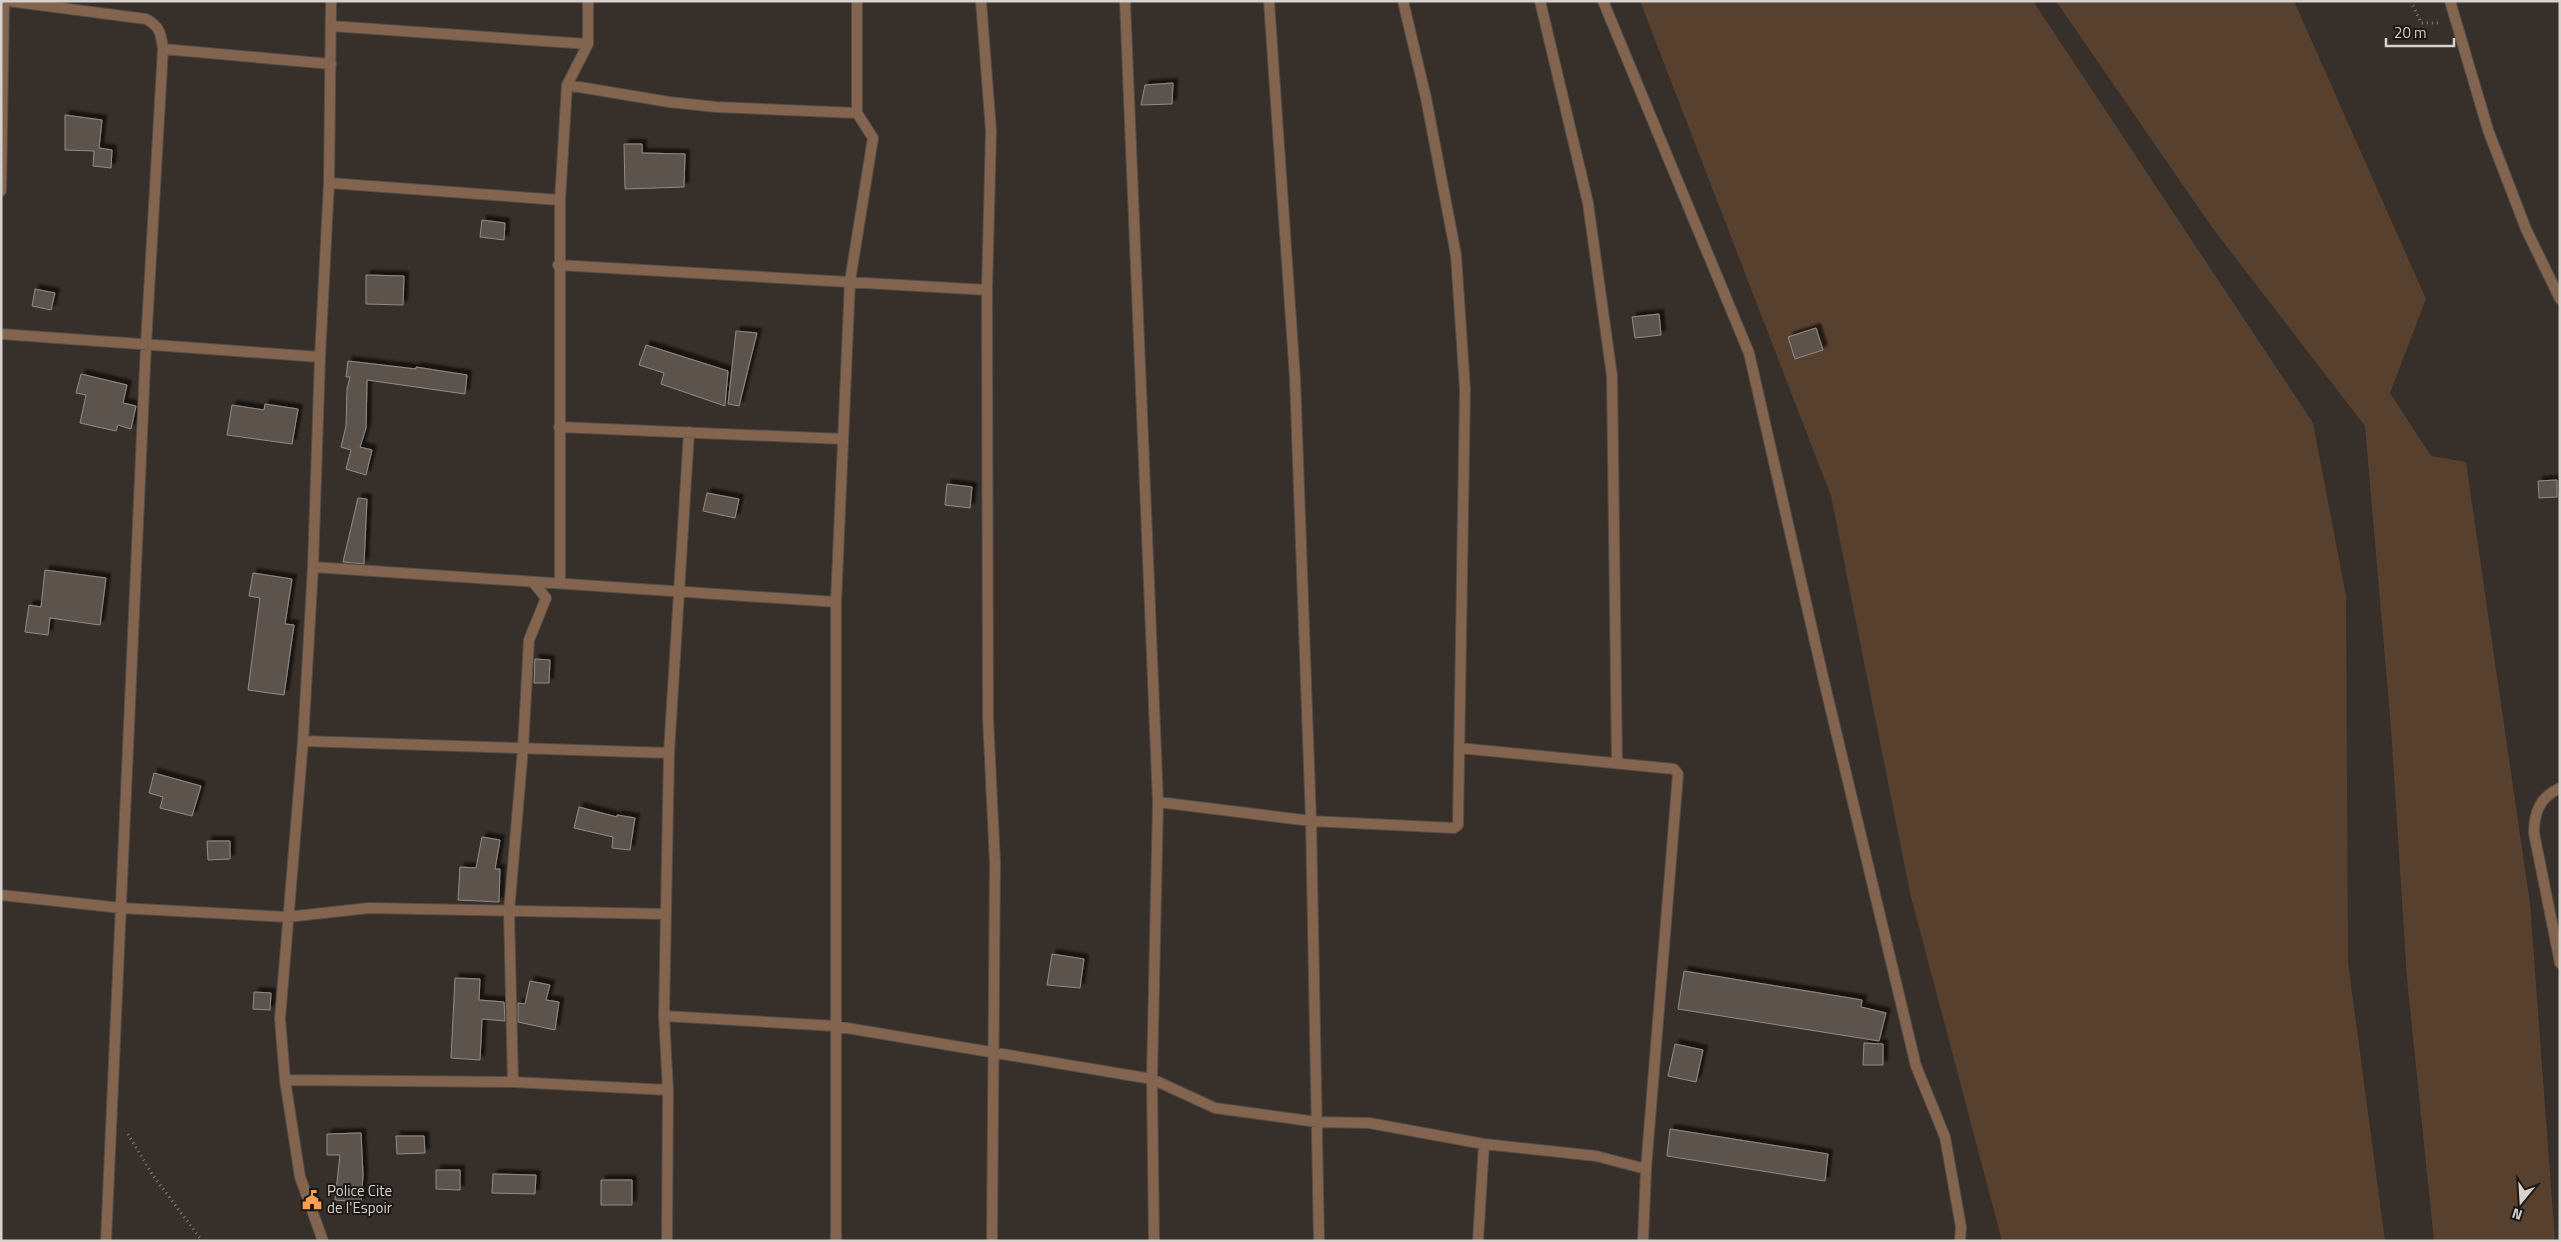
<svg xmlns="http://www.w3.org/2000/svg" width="2561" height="1242" viewBox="0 0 2561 1242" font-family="'Titillium Web',sans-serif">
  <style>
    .green { fill: #58402f }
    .building { fill: #5c534d; stroke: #948b84; filter: url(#shadow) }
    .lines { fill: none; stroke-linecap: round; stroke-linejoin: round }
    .minor-casing { stroke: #544c47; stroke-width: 12 }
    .path { stroke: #857e79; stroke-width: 3; stroke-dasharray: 1 4; stroke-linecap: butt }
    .minor { stroke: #83654f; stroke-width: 10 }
    .labels { text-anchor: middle; stroke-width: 4; stroke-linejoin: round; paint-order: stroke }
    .poi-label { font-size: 15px; fill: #d7d2ce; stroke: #1b1815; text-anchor: start }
  </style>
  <defs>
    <filter id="shadow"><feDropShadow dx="4.5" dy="-4.5" stdDeviation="1" flood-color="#0009"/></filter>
  </defs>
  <rect width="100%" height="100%" fill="#372f29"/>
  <path class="green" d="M 1640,1 L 2033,1 L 2313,423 L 2346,596 L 2348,962 L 2385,1241 L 2002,1241 L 1910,893 L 1831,496 Z
    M 2056,1 L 2294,1 L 2426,299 L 2390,393 L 2431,456 L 2466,462 L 2530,904 L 2555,1241 L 2434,1241 L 2407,979 L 2391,728 L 2365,426 L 2211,226 Z"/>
  <path class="building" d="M 1173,83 L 1172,104 L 1141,105 L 1145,85 Z
    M 65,115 L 102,120 L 99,148 L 112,150 L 111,168 L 93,166 L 94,151 L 65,150 Z
    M 624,144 L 642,144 L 642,153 L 685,154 L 684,187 L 625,189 Z
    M 482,220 L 505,223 L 504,240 L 480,237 Z
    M 366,275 L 404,276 L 403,305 L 366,304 Z
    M 35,289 L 55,293 L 51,310 L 32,306 Z
    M 1659,314 L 1661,335 L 1635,338 L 1632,317 Z
    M 1816,328 L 1823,350 L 1795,359 L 1788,337 Z
    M 736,331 L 757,333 L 739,406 L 728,404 Z
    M 646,345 L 728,371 L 725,406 L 661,384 L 664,373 L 639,365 Z
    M 348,361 L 416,369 L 416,367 L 467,375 L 465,394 L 367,380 L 366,428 L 360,447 L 372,450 L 366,475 L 346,469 L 351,450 L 341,447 L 346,426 L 347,389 L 350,377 L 346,377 Z
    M 81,374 L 127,385 L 123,403 L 136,406 L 131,429 L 118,425 L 116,431 L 80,423 L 86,395 L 76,393 Z
    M 265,404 L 298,409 L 292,444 L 227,435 L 232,405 L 264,410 Z
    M 2557,480 L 2557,497 L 2539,498 L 2538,481 Z
    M 947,484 L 972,487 L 970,508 L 945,505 Z
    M 707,493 L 739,499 L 735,518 L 703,511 Z
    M 358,498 L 367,499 L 364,564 L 343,562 Z
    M 45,570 L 106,578 L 100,625 L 50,618 L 48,635 L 25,632 L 29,605 L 41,607 Z
    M 253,573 L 292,579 L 285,624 L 294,625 L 284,695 L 248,690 L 260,598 L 249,596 Z
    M 535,659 L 550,660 L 549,683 L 534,683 Z
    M 154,773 L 201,786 L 192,816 L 160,808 L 163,797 L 149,793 Z
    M 579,807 L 617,817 L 617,815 L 635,818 L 630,850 L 612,848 L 613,837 L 574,828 Z
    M 482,837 L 500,840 L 495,869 L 500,869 L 499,902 L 458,900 L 460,867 L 476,868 Z
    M 207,841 L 230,841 L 230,859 L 208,860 Z
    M 1052,954 L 1084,959 L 1080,988 L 1047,985 Z
    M 1684,971 L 1862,1000 L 1861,1007 L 1886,1013 L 1879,1041 L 1678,1009 Z
    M 455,978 L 480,979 L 479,1000 L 504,1002 L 505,1021 L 482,1019 L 480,1060 L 451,1058 Z
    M 530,981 L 550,985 L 546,1000 L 559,1002 L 555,1030 L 518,1022 L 518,1003 L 525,1004 Z
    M 254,992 L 271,993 L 270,1010 L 253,1009 Z
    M 1864,1043 L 1883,1044 L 1883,1065 L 1863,1065 Z
    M 1675,1044 L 1703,1050 L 1696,1082 L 1668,1076 Z
    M 1670,1129 L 1828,1154 L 1825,1181 L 1667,1156 Z
    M 361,1133 L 363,1175 L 361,1202 L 335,1200 L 340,1155 L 327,1155 L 327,1134 Z
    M 396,1136 L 424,1136 L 425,1153 L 397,1154 Z
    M 436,1170 L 460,1170 L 460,1190 L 436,1189 Z
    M 493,1174 L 536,1175 L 535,1194 L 492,1193 Z
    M 601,1180 L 632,1180 L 632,1205 L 601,1205 Z"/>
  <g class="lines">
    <defs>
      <path id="minor" d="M 8,1 L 146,19 C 160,26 161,34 163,49 L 331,64
        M 981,1 L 991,131 L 987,290 L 988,718 L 995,863 L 992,1241
        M 1125,1 L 1158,802 L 1152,1079 L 1154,1241
        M 1269,1 L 1295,378 L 1311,821 L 1319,1241
        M 1540,1 L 1588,203 L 1612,376 L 1617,763
        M 1603,1 L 1749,353 L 1823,677 L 1916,1066 L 1945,1137 L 1961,1227 L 1960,1241
        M 2450,1 L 2488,130 L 2526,229 L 2560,299
        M 331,26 L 588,44
        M 567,85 L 669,102 L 716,107 L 857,113
        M 329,183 L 560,200
        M 1,191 L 4,1
        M 558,265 L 987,290
        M 1,334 L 320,357
        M 559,427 L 843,439
        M 313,567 L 836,602
        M 560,583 L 560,200 L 567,85 L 588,44 L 588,1
        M 303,741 L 669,753
        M 1459,748 L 1674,769 L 1678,774 L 1646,1169 L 1643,1241
        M 2560,788 C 2540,797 2534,812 2534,833 L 2560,963
        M 1158,802 L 1311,821 L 1454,828 L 1458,825 L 1465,389 L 1456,255 L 1426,98 L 1403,1
        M 1,895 L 121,908 L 287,917 L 369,908 L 665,914
        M 664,1016 L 835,1026 L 1152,1079 L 1215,1108 L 1317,1122 L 1369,1123 L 1484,1144 L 1596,1156 L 1646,1169
        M 285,1080 L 513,1082 L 668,1090
        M 513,1082 L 509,912 L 523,748 L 529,640 L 546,598 L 533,582
        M 106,1241 L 146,344 L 163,49
        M 323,1241 L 300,1177 L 285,1080 L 280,1019 L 303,741 L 313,567 L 320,357 L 329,183 L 331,1
        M 667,1241 L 668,1090 L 664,1016 L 669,753 L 689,432
        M 836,1241 L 836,602 L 850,281 L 873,138 L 857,113 L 857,1
        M 1478,1241 L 1484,1144"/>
    </defs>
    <use href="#minor" class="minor-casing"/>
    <path class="path" d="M 2411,1 L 2421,23 L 2440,23
      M 128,1134 L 152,1174 L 202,1241"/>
    <use href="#minor" class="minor"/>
  </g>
  <defs>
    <symbol id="civic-bare" viewBox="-9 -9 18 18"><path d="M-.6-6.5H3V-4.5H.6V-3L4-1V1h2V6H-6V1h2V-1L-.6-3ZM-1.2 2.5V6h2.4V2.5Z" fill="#fb9e52" stroke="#1b1815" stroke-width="2.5" paint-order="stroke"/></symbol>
  </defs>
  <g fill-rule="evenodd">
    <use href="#civic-bare" x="298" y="1186" width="28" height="28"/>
  </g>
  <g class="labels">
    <g class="poi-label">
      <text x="327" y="1196">Police Cite<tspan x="327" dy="17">de l'Espoir</tspan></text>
    </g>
  </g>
  <rect width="2561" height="1242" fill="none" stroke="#d7d2ce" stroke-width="5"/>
  <g transform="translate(2521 1202) rotate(198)" stroke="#1b1815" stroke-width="4" paint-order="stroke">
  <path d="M0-4L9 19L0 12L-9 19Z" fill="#d7d2ce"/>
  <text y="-8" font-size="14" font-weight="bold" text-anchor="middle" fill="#d7d2ce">N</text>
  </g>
  <path d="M2386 38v8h68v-8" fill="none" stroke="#d7d2ce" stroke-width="2.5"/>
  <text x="2394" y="38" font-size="15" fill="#d7d2ce" stroke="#1b1815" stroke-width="4" paint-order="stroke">20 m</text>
</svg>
